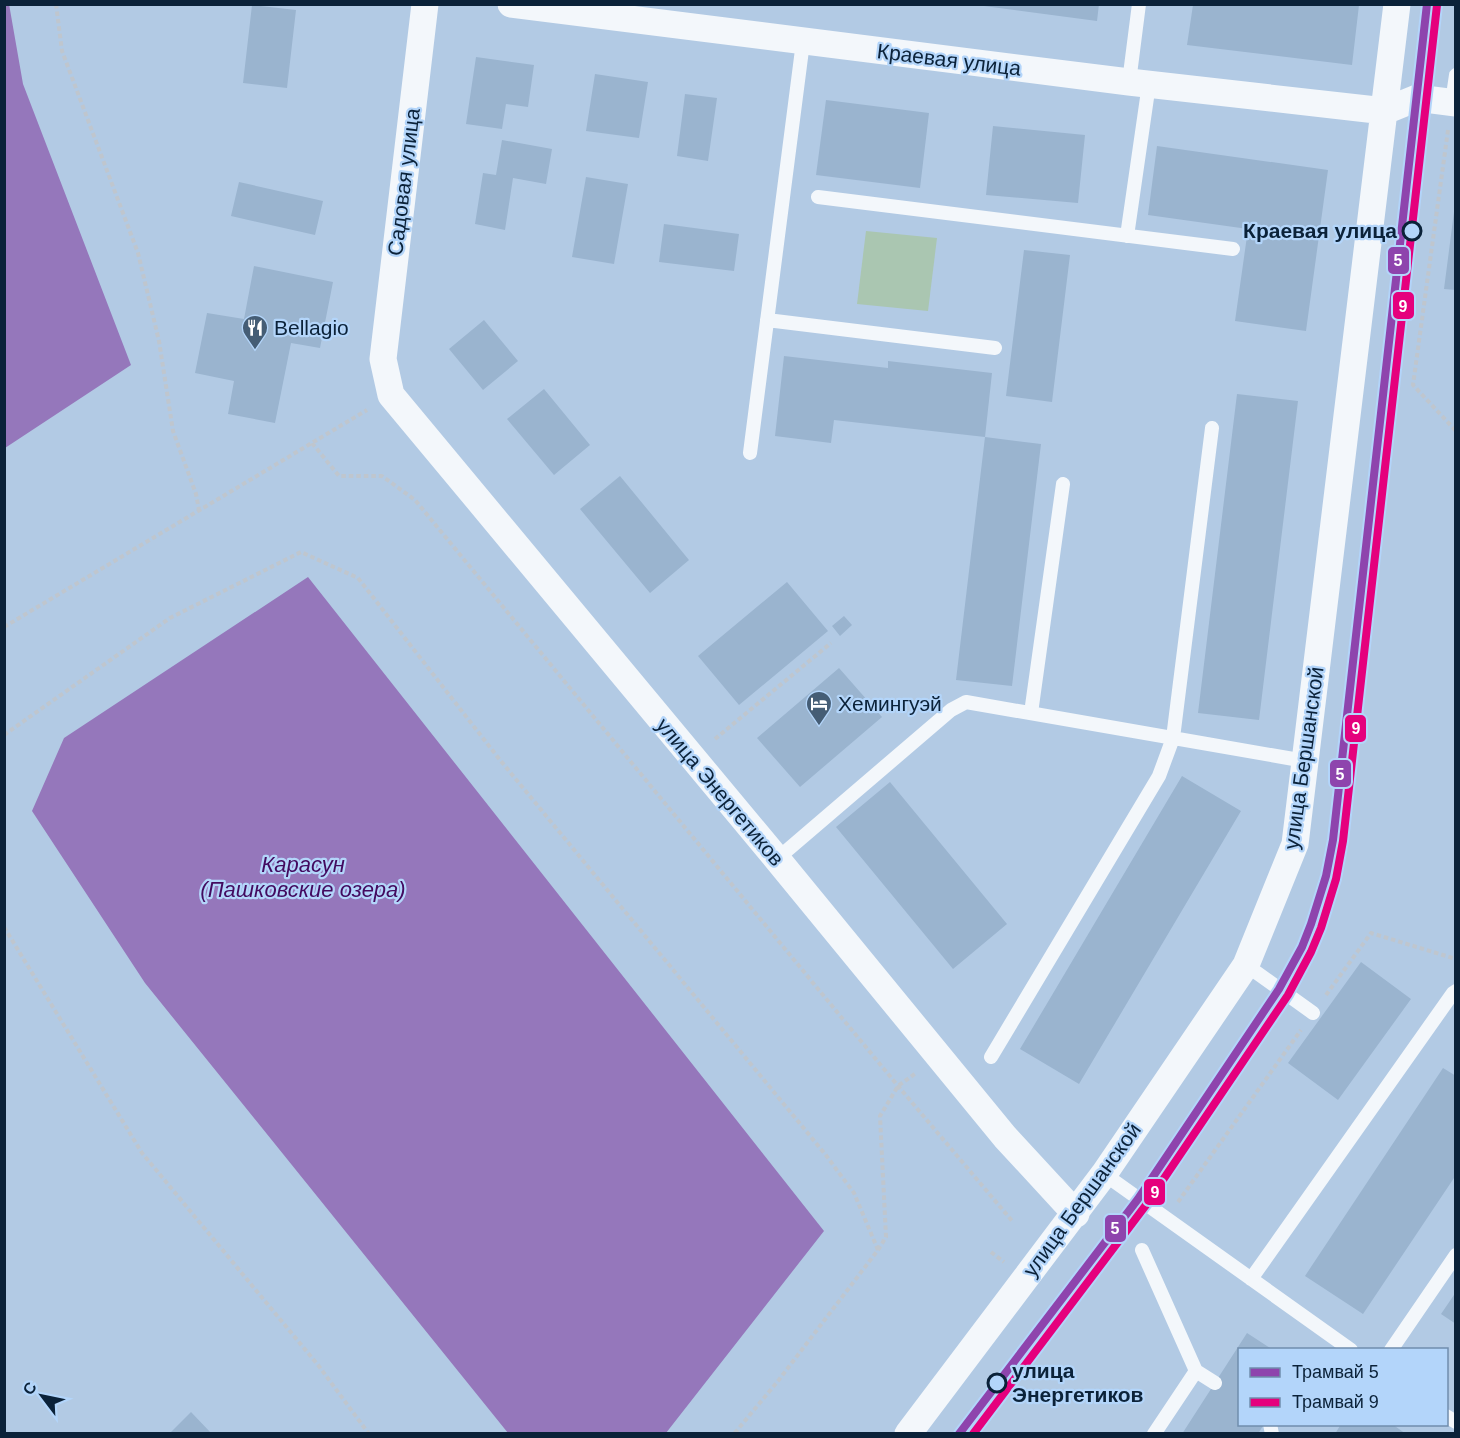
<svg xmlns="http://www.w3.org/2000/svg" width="1460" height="1438" viewBox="0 0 1460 1438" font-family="Arial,sans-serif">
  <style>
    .green { fill: #aac6b1 }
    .water { fill: #9577bb }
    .building { fill: #9ab4cf }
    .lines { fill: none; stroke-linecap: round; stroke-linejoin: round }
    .path { stroke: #bfc6ce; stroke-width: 4; stroke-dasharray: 4.5 3; stroke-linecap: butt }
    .lane { stroke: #f3f7fb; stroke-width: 14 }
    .street { stroke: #f3f7fb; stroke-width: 27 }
    .tram-1-casing { stroke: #b3d5fa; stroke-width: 12 }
    .tram-2-casing { stroke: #b3d5fa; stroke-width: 12 }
    .tram-1 { stroke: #8e44ad; stroke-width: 8 }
    .tram-2 { stroke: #e5007d; stroke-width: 8 }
    .stop-dot { fill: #b3d5fa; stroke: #0b2239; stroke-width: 3 }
    .labels { text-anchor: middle; stroke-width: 4.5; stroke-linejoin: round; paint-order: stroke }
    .street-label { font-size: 21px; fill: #0b2239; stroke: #b3d5fa }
    .stop-label { font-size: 21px; font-weight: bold; fill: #0b2239; stroke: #b3d5fa; text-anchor: end }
    .poi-label { font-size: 21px; fill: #0b2239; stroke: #b3d5fa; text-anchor: start }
    .water-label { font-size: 22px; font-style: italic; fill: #430a5f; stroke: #b3d5fa }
    .line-badge { stroke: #b3d5fa; stroke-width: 2 }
    .badge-label { font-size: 16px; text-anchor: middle; font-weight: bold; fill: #fff }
  </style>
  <rect width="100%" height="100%" fill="#b2cae4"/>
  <path class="green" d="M 866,231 L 937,238 L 928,311 L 857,304 Z"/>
  <path class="water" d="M 9,4 L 23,84 L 131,365 L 5,448 L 4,5 Z
    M 308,577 L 824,1231 L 666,1433 L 508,1433 L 145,983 L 32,811 L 64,738 Z"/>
  <path class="building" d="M 969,4 L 1099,4 L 1097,21 Z
    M 252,5 L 296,10 L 287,88 L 243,83 Z
    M 1193,5 L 1359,5 L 1352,65 L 1187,45 Z
    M 476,57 L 534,65 L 528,107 L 506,104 L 502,129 L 466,124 Z
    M 595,74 L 648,82 L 639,138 L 586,131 Z
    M 685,94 L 717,98 L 708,161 L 677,156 Z
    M 826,100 L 929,113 L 920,188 L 816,175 Z
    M 993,126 L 1085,135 L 1078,203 L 986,195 Z
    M 502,140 L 552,149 L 546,184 L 513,178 L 505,230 L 475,224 L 483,173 L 496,175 Z
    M 1157,146 L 1328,170 L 1306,331 L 1235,321 L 1248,229 L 1148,215 Z
    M 586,177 L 628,184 L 614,264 L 572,257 Z
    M 239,182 L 323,201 L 315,235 L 231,216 Z
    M 1454,212 L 1456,213 L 1456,290 L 1444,289 Z
    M 664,224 L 739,234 L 734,271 L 659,262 Z
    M 1024,250 L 1070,255 L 1052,402 L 1006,396 Z
    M 254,266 L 333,282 L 320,348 L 291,343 L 275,423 L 228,414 L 234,381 L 195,373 L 207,313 L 244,319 Z
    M 484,320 L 518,361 L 483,390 L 449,349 Z
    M 784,356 L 888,368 L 888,361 L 992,373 L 985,437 L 1041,444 L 1012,686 L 956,680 L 985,437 L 834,420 L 831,443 L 775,436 Z
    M 544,389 L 590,445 L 554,475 L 507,419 Z
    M 1237,394 L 1298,401 L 1259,720 L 1198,713 Z
    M 620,476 L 689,560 L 650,593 L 580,509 Z
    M 787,582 L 828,631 L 739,705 L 698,656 Z
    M 844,616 L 852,625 L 840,636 L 832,626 Z
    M 839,668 L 882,717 L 800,787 L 757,738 Z
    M 1182,776 L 1241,811 L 1079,1084 L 1020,1049 Z
    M 890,782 L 1007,924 L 953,969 L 836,827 Z
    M 1361,962 L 1411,999 L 1338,1100 L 1288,1063 Z
    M 1443,1068 L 1456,1076 L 1456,1175 L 1363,1314 L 1305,1276 Z
    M 1456,1292 L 1456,1324 L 1441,1314 Z
    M 1247,1333 L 1273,1350 L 1240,1350 L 1240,1424 L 1264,1424 L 1258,1434 L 1182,1434 Z
    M 191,1412 L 212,1434 L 169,1434 Z
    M 1341,1424 L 1392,1424 L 1406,1434 L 1335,1434 Z"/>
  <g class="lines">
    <path class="path" d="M 56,4 L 62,51 L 138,253 L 159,341 L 173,431 L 196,494 L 199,510
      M 1448,130 L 1413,385 L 1456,431
      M 312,443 L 339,476 L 382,476 L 415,500 L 898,1086 L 1013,1222
      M 4,627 L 367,410
      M 4,735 L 170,618 L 301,552 L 358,578 L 500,760 L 825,1154 L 854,1193 L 878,1250 L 778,1381 L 734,1434
      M 715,739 L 831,643
      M 4,927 L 142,1153 L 318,1365 L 369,1434
      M 1326,995 L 1371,933 L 1456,959
      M 1178,1202 L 1301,1030
      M 878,1250 L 886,1237 L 880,1116 L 898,1086 L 916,1073
      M 991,1252 L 1004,1262"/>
    <path class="lane" d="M 1129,82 L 1139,4
      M 1452,102 L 1456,75
      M 818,197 L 1233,249
      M 1127,236 L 1149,84
      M 767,320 L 995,348
      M 750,453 L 803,42
      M 1031,713 L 1063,484
      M 777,859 L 951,710 L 966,702 L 1305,761
      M 1246,965 L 1313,1013
      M 991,1057 L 1159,776 L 1173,738 L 1212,428
      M 1104,1174 L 1351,1350
      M 1142,1250 L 1196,1371 L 1154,1434
      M 1251,1279 L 1453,993 L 1456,991
      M 1391,1350 L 1456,1255
      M 1196,1371 L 1215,1383
      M 1446,1416 L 1456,1422
      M 1270,1424 L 1272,1434"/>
    <path class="street" d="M 425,4 L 383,359 L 391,395 L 777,859 L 1005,1137 L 1076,1214
      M 511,4 L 1129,82 L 1385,111 L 1417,98 L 1456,103
      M 908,1434 L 1104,1174 L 1246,965 L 1295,844 L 1397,4"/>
    <defs>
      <path id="tram-1" d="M 959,1434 L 1138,1199 L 1279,989 L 1302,947 L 1311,924 L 1326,876 L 1333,840 L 1427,4"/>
      <path id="tram-2" d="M 973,1434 L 1146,1205 L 1288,995 L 1311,952 L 1321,928 L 1336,879 L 1343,841 L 1437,5"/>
    </defs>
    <use href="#tram-1" class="tram-1-casing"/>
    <use href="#tram-2" class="tram-2-casing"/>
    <use href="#tram-1" class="tram-1"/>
    <use href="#tram-2" class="tram-2"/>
  </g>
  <defs>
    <symbol id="restaurant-pin" viewBox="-11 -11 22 30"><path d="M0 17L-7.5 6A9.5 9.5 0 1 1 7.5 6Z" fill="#455d75" stroke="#b3d5fa"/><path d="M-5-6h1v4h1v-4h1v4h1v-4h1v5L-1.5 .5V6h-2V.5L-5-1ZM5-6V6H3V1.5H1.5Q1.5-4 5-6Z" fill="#fff"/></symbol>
    <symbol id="hotel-pin" viewBox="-11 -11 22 30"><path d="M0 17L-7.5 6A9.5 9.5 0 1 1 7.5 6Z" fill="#455d75" stroke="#b3d5fa"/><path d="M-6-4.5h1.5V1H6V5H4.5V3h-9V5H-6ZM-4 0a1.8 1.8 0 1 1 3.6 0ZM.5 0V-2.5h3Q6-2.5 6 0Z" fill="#fff"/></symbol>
  </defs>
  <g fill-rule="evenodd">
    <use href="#restaurant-pin" x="240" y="313" width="30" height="40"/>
    <use href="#hotel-pin" x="804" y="689" width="30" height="40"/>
  </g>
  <g class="stop-dot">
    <circle cx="1412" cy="231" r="9"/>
    <circle cx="997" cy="1383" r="9"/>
  </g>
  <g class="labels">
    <g class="street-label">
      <text transform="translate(949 60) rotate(7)" y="7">Краевая улица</text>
      <text transform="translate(404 182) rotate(-83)" y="7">Садовая улица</text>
      <text transform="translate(1304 758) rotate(-82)" y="7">улица Бершанской</text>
      <text transform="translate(720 792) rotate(50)" y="7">улица Энергетиков</text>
      <text transform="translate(1082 1200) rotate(-54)" y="7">улица Бершанской</text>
    </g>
    <g class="stop-label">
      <text x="1397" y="238">Краевая улица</text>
      <text x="1012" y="1378" text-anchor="start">улица<tspan x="1012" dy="24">Энергетиков</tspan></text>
    </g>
    <g class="poi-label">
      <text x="274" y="335">Bellagio</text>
      <text x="838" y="711">Хемингуэй</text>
    </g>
    <g class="water-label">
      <text x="303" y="872">Карасун<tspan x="303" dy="25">(Пашковские озера)</tspan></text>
    </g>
  </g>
  <g class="line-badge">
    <rect x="1387" y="246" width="23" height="29" rx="6" fill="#8e44ad"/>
    <rect x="1392" y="291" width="23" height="29" rx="6" fill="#e5007d"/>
    <rect x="1344" y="714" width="23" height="29" rx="6" fill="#e5007d"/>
    <rect x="1329" y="759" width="23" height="29" rx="6" fill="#8e44ad"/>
    <rect x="1143" y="1178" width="23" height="28" rx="6" fill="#e5007d"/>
    <rect x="1104" y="1214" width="23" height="29" rx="6" fill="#8e44ad"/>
  </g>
  <g class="badge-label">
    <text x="1398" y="266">5</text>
    <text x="1403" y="312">9</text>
    <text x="1356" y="734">9</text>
    <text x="1340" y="780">5</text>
    <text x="1155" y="1198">9</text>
    <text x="1115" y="1234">5</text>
  </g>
  <rect width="1460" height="1438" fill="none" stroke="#0b2239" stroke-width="12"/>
  <rect x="1238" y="1348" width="210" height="78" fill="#b3d5fa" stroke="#708dad" stroke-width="1.5"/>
  <rect x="1250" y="1368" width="30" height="9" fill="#8e44ad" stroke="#708dad" stroke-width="1.5"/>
  <text x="1292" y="1378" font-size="18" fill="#0b2239">Трамвай 5</text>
  <rect x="1250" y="1398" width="30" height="9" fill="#e5007d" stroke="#708dad" stroke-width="1.5"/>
  <text x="1292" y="1408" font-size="18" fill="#0b2239">Трамвай 9</text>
  <g transform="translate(42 1396) rotate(302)" stroke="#b3d5fa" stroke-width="4.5" paint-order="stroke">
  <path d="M0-4.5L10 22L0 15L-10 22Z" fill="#0b2239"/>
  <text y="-9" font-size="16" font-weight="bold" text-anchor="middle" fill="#0b2239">С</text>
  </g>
</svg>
